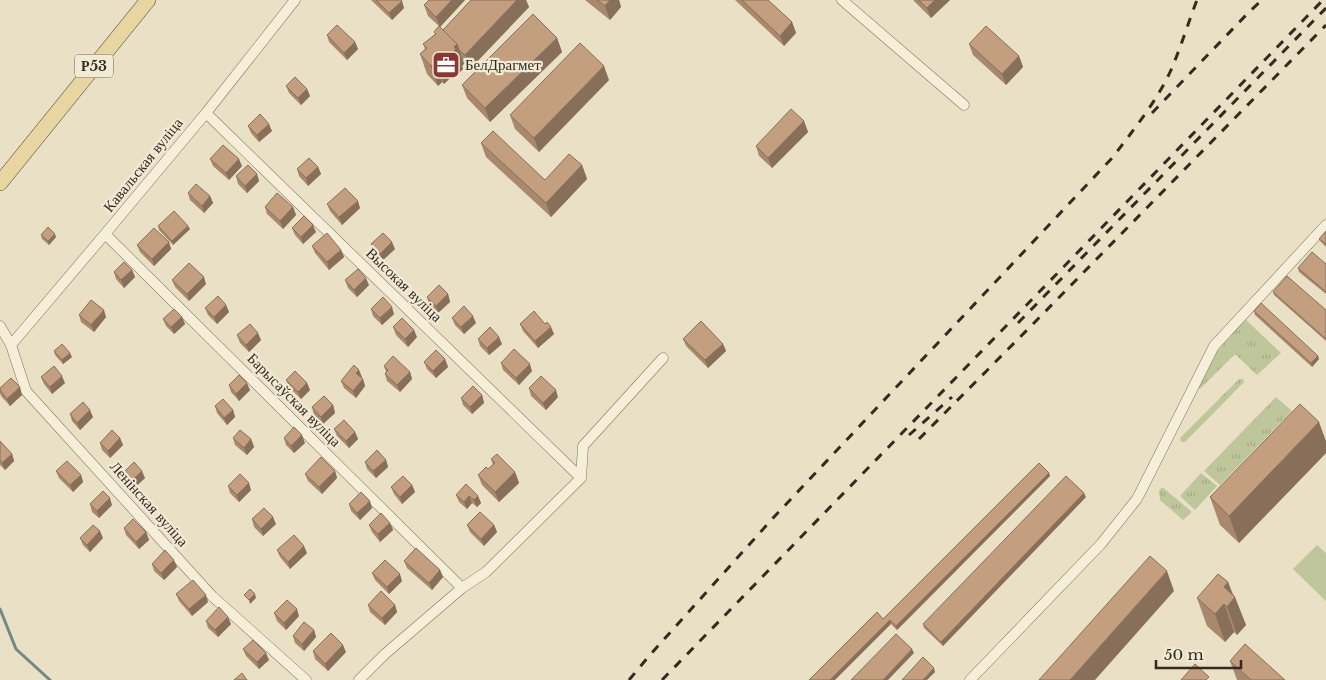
<svg xmlns="http://www.w3.org/2000/svg" width="1326" height="680" viewBox="0 0 1326 680" font-family="'Libre Baskerville',serif">
  <style>
    .grass { fill: url(#grass-tufts) }
    .pitch { fill: #bfc69b }
    .lines { fill: none; stroke-linecap: round; stroke-linejoin: round }
    .stream { stroke: #6f8a85; stroke-width: 3 }
    .street-casing { stroke: #82735e; stroke-width: 11 }
    .primary-casing { stroke: #514131; stroke-width: 16 }
    .street { stroke: #f5eed8; stroke-width: 10 }
    .primary { stroke: #e8d6a2; stroke-width: 15 }
    .rail { stroke: #342b20; stroke-width: 3; stroke-dasharray: 9 9; stroke-linecap: butt }
    .wall { fill: #a8896e }
    .shaded-wall { fill: #886f5a }
    .building { fill: #c39f80; stroke: #886f5a }
    .labels { text-anchor: middle; stroke-width: 4.5; stroke-linejoin: round; paint-order: stroke }
    .shield { fill: #f1ead5; stroke: #6d6456; stroke-width: 1 }
    .shield-label { font-size: 14px; font-weight: bold; fill: #342b20 }
    .poi-label { font-size: 15px; fill: #342b20; stroke: #f1ead5; text-anchor: start }
    .street-label { font-size: 15px; fill: #342b20; stroke: #f1ead5 }
  </style>
  <defs>
    <pattern id="grass-tufts" width="24" height="20" patternUnits="userSpaceOnUse" patternTransform="scale(1.25)"><rect width="24" height="20" fill="#bfc69b"/><path d="M3 7l-1-3M5 7V3M7 7l1-3M15 17l-1-3M17 17v-4M19 17l1-3" fill="none" stroke="#a5aa85"/></pattern>
  </defs>
  <rect width="100%" height="100%" fill="#e9e0c6"/>
  <path class="grass" d="M 1245,319 L 1281,353 L 1257,375 L 1235,354 L 1200,389 L 1198,387 L 1211,359 Z
    M 1239,379 L 1243,379 L 1244,382 L 1185,442 L 1181,442 L 1180,438 Z
    M 1276,397 L 1292,411 L 1220,485 L 1204,471 Z
    M 1201,473 L 1217,486 L 1195,510 L 1180,496 Z
    M 1162,487 L 1191,511 L 1191,513 L 1183,520 L 1160,500 L 1159,491 Z"/>
  <path class="pitch" d="M 1317,545 L 1326,553 L 1326,601 L 1293,569 Z"/>
  <g class="lines">
    <path class="stream" d="M 0,609 L 16,649 L 50,680"/>
    <defs>
      <path id="street" d="M 842,0 L 964,105
        M 206,113 L 581,478
        M 105,234 L 462,588
        M 0,326 L 11,345 L 26,391 L 212,596 L 306,680
        M 11,345 L 105,234 L 206,113 L 295,0
        M 359,680 L 385,654 L 462,588 L 486,572 L 581,478 L 583,446 L 663,358
        M 970,680 L 1101,544 L 1136,500 L 1139,495 L 1214,346 L 1326,225"/>
      <path id="primary" d="M 0,183 L 148,0"/>
    </defs>
    <use href="#street" class="street-casing"/>
    <use href="#primary" class="primary-casing"/>
    <use href="#street" class="street"/>
    <use href="#primary" class="primary"/>
    <path class="rail" d="M 1152,113 L 1249,12 L 1262,0
      M 1018,323 L 1326,8
      M 909,435 L 952,397
      M 919,439 L 1032,325 L 1326,25
      M 629,680 L 649,656 L 774,517 L 1113,157 C 1134,129 1157,101 1171,70 C 1181,47 1188,23 1197,0
      M 662,680 L 1323,0"/>
  </g>
  <path class="wall" d="M 371,0 L 401,0 L 404,8 L 392,20 Z
    M 465,0 L 440,27 L 443,30 L 471,0 L 526,0 L 529,7 L 470,69 L 464,63 L 462,66 L 463,69 L 453,79 L 451,77 L 444,84 L 442,82 L 438,86 L 427,74 L 420,54 L 425,49 L 423,44 L 435,34 L 434,32 L 439,26 L 428,16 L 424,5 Z
    M 585,0 L 619,0 L 621,7 L 610,20 Z
    M 735,0 L 768,0 L 792,22 L 796,33 L 784,46 Z
    M 913,0 L 950,0 L 931,18 Z
    M 327,35 L 355,42 L 358,49 L 347,60 L 329,42 Z
    M 557,38 L 562,52 L 490,122 L 467,98 L 462,85 Z
    M 969,44 L 1019,56 L 1023,67 L 1006,85 L 973,55 Z
    M 609,80 L 539,152 L 515,129 L 510,115 Z
    M 286,86 L 307,89 L 310,96 L 301,105 L 289,93 Z
    M 804,121 L 808,132 L 772,168 L 759,156 L 756,146 Z
    M 248,126 L 272,131 L 259,142 L 251,133 Z
    M 481,143 L 545,180 L 582,165 L 587,179 L 551,217 L 486,157 Z
    M 210,159 L 242,166 L 229,180 L 213,166 Z
    M 318,167 L 321,174 L 308,186 L 299,176 L 297,169 Z
    M 257,174 L 259,181 L 247,193 L 238,184 L 236,176 Z
    M 188,193 L 210,196 L 213,203 L 204,213 L 190,200 Z
    M 327,204 L 360,208 L 342,225 L 330,211 Z
    M 265,207 L 293,207 L 296,215 L 283,229 L 267,214 Z
    M 158,226 L 190,229 L 173,245 L 159,230 Z
    M 292,228 L 316,232 L 303,244 L 295,235 Z
    M 1326,231 L 1326,247 L 1321,242 L 1319,239 Z
    M 41,235 L 56,237 L 49,245 L 42,239 Z
    M 169,242 L 171,249 L 154,266 L 140,252 L 137,245 Z
    M 371,244 L 395,249 L 382,261 L 374,252 Z
    M 312,246 L 341,250 L 344,257 L 329,270 L 315,253 Z
    M 1326,264 L 1326,294 L 1299,272 L 1298,268 Z
    M 132,270 L 135,277 L 124,288 L 116,279 L 114,272 Z
    M 172,280 L 206,284 L 189,301 L 175,287 Z
    M 345,280 L 369,285 L 357,297 L 348,288 Z
    M 1273,292 L 1326,310 L 1326,341 L 1274,295 Z
    M 448,294 L 450,302 L 438,313 L 429,304 L 427,297 Z
    M 226,305 L 229,312 L 217,324 L 208,315 L 205,308 Z
    M 371,309 L 394,314 L 382,325 L 373,316 Z
    M 1254,311 L 1318,356 L 1319,359 L 1312,367 L 1255,315 Z
    M 79,315 L 106,317 L 94,332 L 81,322 Z
    M 182,317 L 185,324 L 174,334 L 166,326 L 163,319 Z
    M 452,318 L 476,323 L 464,334 L 455,325 Z
    M 520,324 L 554,334 L 538,348 L 523,331 Z
    M 393,327 L 417,337 L 408,347 L 396,335 Z
    M 237,335 L 261,340 L 249,352 L 240,343 Z
    M 478,339 L 502,344 L 489,355 L 480,346 Z
    M 683,339 L 723,344 L 726,351 L 708,368 L 686,346 Z
    M 54,351 L 72,357 L 63,364 L 55,355 Z
    M 445,359 L 448,367 L 436,378 L 427,369 L 424,362 Z
    M 501,363 L 532,371 L 519,385 L 503,370 Z
    M 384,366 L 410,372 L 412,379 L 400,392 L 387,381 L 385,374 L 386,372 Z
    M 41,377 L 65,383 L 52,394 L 44,384 Z
    M 362,377 L 361,378 L 363,379 L 365,386 L 356,398 L 344,388 L 341,381 Z
    M 286,380 L 307,383 L 310,390 L 301,399 L 289,387 Z
    M 229,385 L 250,390 L 239,401 L 231,392 Z
    M 0,388 L 22,395 L 10,406 L 1,396 L 0,393 Z
    M 529,388 L 558,397 L 546,410 L 531,396 Z
    M 482,395 L 484,403 L 472,414 L 463,405 L 461,398 Z
    M 333,405 L 335,413 L 323,424 L 314,415 L 312,407 Z
    M 215,406 L 233,410 L 235,417 L 227,425 L 217,413 Z
    M 70,414 L 93,417 L 80,430 L 72,421 Z
    M 334,429 L 355,432 L 358,439 L 349,448 L 337,436 Z
    M 120,438 L 123,445 L 110,458 L 102,450 L 100,443 Z
    M 233,438 L 251,439 L 254,447 L 247,455 L 235,445 Z
    M 284,438 L 305,443 L 294,453 L 286,445 Z
    M 1326,441 L 1326,453 L 1239,543 L 1220,525 L 1210,497 Z
    M 0,442 L 12,454 L 14,461 L 5,470 L 0,465 Z
    M 491,459 L 515,472 L 519,483 L 499,502 L 482,485 L 478,475 L 488,469 L 493,465 Z
    M 386,460 L 388,467 L 376,478 L 367,469 L 365,462 Z
    M 56,471 L 81,475 L 83,482 L 73,492 L 59,478 Z
    M 335,471 L 337,478 L 322,494 L 308,481 L 305,474 Z
    M 1049,473 L 1050,476 L 897,630 L 891,624 L 883,619 Z
    M 121,475 L 145,478 L 132,490 L 124,482 Z
    M 412,485 L 415,492 L 402,504 L 394,494 L 391,487 Z
    M 228,486 L 251,490 L 239,502 L 230,493 Z
    M 456,495 L 478,496 L 481,503 L 477,507 L 472,503 L 467,509 L 459,502 Z
    M 1086,497 L 943,646 L 924,628 L 923,624 Z
    M 90,504 L 112,505 L 99,518 L 92,512 Z
    M 349,504 L 372,508 L 360,520 L 351,511 Z
    M 252,519 L 276,524 L 263,536 L 254,527 Z
    M 390,523 L 393,530 L 380,542 L 372,532 L 369,525 Z
    M 467,525 L 494,525 L 497,532 L 484,546 L 470,532 Z
    M 124,528 L 146,532 L 149,540 L 139,549 L 126,535 Z
    M 80,538 L 103,538 L 90,552 L 83,545 Z
    M 277,550 L 307,553 L 290,569 L 280,557 Z
    M 404,561 L 440,570 L 443,577 L 432,590 L 407,568 Z
    M 152,564 L 177,567 L 164,580 L 154,571 Z
    M 372,573 L 402,581 L 389,594 L 375,580 Z
    M 1228,582 L 1246,625 L 1237,635 L 1234,632 L 1225,642 L 1207,626 L 1197,598 Z
    M 176,594 L 208,602 L 192,616 L 179,601 Z
    M 368,605 L 395,605 L 397,612 L 385,625 L 370,612 Z
    M 274,613 L 299,616 L 286,630 L 277,621 Z
    M 206,621 L 231,624 L 218,637 L 208,628 Z
    M 314,630 L 316,637 L 304,651 L 295,643 L 293,636 Z
    M 243,649 L 269,660 L 259,669 L 246,656 Z
    M 313,651 L 346,652 L 328,671 L 315,659 Z
    M 1230,661 L 1285,680 L 1237,680 Z"/>
  <path class="shaded-wall" d="M 452,0 L 465,0 L 440,27 L 436,17 Z
    M 517,0 L 526,0 L 529,7 L 470,69 L 465,55 Z
    M 610,0 L 619,0 L 621,7 L 610,20 L 605,6 Z
    M 935,0 L 950,0 L 931,18 L 927,8 Z
    M 402,1 L 404,8 L 392,20 L 389,13 Z
    M 792,22 L 796,33 L 784,46 L 780,36 Z
    M 557,38 L 562,52 L 490,122 L 485,108 Z
    M 355,42 L 358,49 L 347,60 L 344,53 Z
    M 457,44 L 464,64 L 462,66 L 463,69 L 453,79 L 446,59 L 454,47 Z
    M 1019,56 L 1023,67 L 1006,85 L 1002,74 Z
    M 444,57 L 451,77 L 444,84 L 437,64 Z
    M 435,62 L 442,82 L 438,86 L 431,66 Z
    M 604,66 L 609,80 L 539,152 L 534,138 Z
    M 307,89 L 310,96 L 301,105 L 298,98 Z
    M 804,121 L 808,132 L 772,168 L 768,158 Z
    M 269,124 L 272,131 L 259,142 L 257,135 Z
    M 239,159 L 242,166 L 229,180 L 226,173 Z
    M 582,165 L 587,179 L 551,217 L 546,203 Z
    M 318,167 L 321,174 L 308,186 L 306,178 Z
    M 257,174 L 259,181 L 247,193 L 245,186 Z
    M 210,196 L 213,203 L 204,213 L 202,206 Z
    M 358,201 L 360,208 L 342,225 L 339,217 Z
    M 293,207 L 296,215 L 283,229 L 280,221 Z
    M 313,225 L 316,232 L 303,244 L 301,237 Z
    M 188,226 L 190,229 L 173,245 L 172,241 Z
    M 55,234 L 56,237 L 49,245 L 48,241 Z
    M 169,242 L 171,249 L 154,266 L 152,259 Z
    M 392,242 L 395,249 L 382,261 L 380,254 Z
    M 341,250 L 344,257 L 329,270 L 327,262 Z
    M 132,270 L 135,277 L 124,288 L 121,280 Z
    M 204,277 L 206,284 L 189,301 L 187,294 Z
    M 366,278 L 369,285 L 357,297 L 354,290 Z
    M 448,294 L 450,302 L 438,313 L 436,306 Z
    M 226,305 L 229,312 L 217,324 L 214,317 Z
    M 392,307 L 394,314 L 382,325 L 380,318 Z
    M 104,310 L 106,317 L 94,332 L 91,325 Z
    M 473,316 L 476,323 L 464,334 L 461,327 Z
    M 182,317 L 185,324 L 174,334 L 171,327 Z
    M 551,327 L 554,334 L 538,348 L 535,341 Z
    M 414,330 L 417,337 L 408,347 L 405,339 Z
    M 258,333 L 261,340 L 249,352 L 246,345 Z
    M 499,337 L 502,344 L 489,355 L 487,348 Z
    M 723,344 L 726,351 L 708,368 L 705,360 Z
    M 70,353 L 72,357 L 63,364 L 62,360 Z
    M 1318,356 L 1319,359 L 1312,367 L 1311,363 Z
    M 445,359 L 448,367 L 436,378 L 433,371 Z
    M 530,364 L 532,371 L 519,385 L 516,378 Z
    M 359,370 L 362,377 L 359,380 L 356,373 Z
    M 410,372 L 412,379 L 400,392 L 397,385 Z
    M 62,376 L 65,383 L 52,394 L 50,387 Z
    M 363,379 L 365,386 L 356,398 L 353,391 Z
    M 247,383 L 250,390 L 239,401 L 236,394 Z
    M 307,383 L 310,390 L 301,399 L 298,392 Z
    M 20,387 L 22,395 L 10,406 L 7,399 Z
    M 556,390 L 558,397 L 546,410 L 543,403 Z
    M 482,395 L 484,403 L 472,414 L 470,407 Z
    M 333,405 L 335,413 L 323,424 L 321,417 Z
    M 90,410 L 93,417 L 80,430 L 77,423 Z
    M 233,410 L 235,417 L 227,425 L 224,418 Z
    M 1319,422 L 1326,441 L 1326,453 L 1239,543 L 1229,516 Z
    M 355,432 L 358,439 L 349,448 L 346,441 Z
    M 302,435 L 305,443 L 294,453 L 291,446 Z
    M 120,438 L 123,445 L 110,458 L 108,451 Z
    M 251,439 L 254,447 L 247,455 L 244,448 Z
    M 12,454 L 14,461 L 5,470 L 2,463 Z
    M 386,460 L 388,467 L 376,478 L 373,471 Z
    M 142,471 L 145,478 L 132,490 L 129,483 Z
    M 335,471 L 337,478 L 322,494 L 319,487 Z
    M 515,472 L 519,483 L 499,502 L 495,492 Z
    M 1049,473 L 1050,476 L 897,630 L 896,626 Z
    M 81,475 L 83,482 L 73,492 L 70,485 Z
    M 249,483 L 251,490 L 239,502 L 237,495 Z
    M 412,485 L 415,492 L 402,504 L 400,497 Z
    M 1084,493 L 1086,497 L 943,646 L 941,642 Z
    M 469,496 L 472,503 L 467,509 L 464,502 Z
    M 478,496 L 481,503 L 477,507 L 474,500 Z
    M 110,498 L 112,505 L 99,518 L 97,511 Z
    M 370,501 L 372,508 L 360,520 L 357,513 Z
    M 273,517 L 276,524 L 263,536 L 261,529 Z
    M 390,523 L 393,530 L 380,542 L 378,534 Z
    M 494,525 L 497,532 L 484,546 L 481,539 Z
    M 100,531 L 103,538 L 90,552 L 87,545 Z
    M 146,532 L 149,540 L 139,549 L 136,542 Z
    M 304,546 L 307,553 L 290,569 L 288,562 Z
    M 174,560 L 177,567 L 164,580 L 161,573 Z
    M 440,570 L 443,577 L 432,590 L 429,583 Z
    M 1167,571 L 1174,591 L 1095,680 L 1070,680 Z
    M 400,574 L 402,581 L 389,594 L 387,587 Z
    M 1228,582 L 1234,599 L 1235,597 L 1246,625 L 1237,635 L 1227,607 L 1224,587 Z
    M 255,594 L 256,598 L 250,604 L 249,600 Z
    M 206,595 L 208,602 L 192,616 L 189,609 Z
    M 1224,604 L 1234,632 L 1225,642 L 1215,614 Z
    M 395,605 L 397,612 L 385,625 L 382,618 Z
    M 297,609 L 299,616 L 286,630 L 284,623 Z
    M 228,617 L 231,624 L 218,637 L 215,630 Z
    M 890,620 L 891,624 L 835,680 L 830,680 Z
    M 314,630 L 316,637 L 304,651 L 302,644 Z
    M 343,645 L 346,652 L 328,671 L 325,664 Z
    M 912,649 L 914,653 L 888,680 L 883,680 Z
    M 266,653 L 269,660 L 259,669 L 257,662 Z
    M 934,668 L 935,672 L 927,680 L 923,680 Z"/>
  <path class="building" d="M 376,0 L 401,0 L 402,1 L 389,13 Z
    M 429,0 L 452,0 L 436,17 L 424,5 Z
    M 471,0 L 517,0 L 465,55 L 459,50 L 457,44 L 443,30 Z
    M 597,0 L 610,0 L 605,6 Z
    M 742,0 L 768,0 L 792,22 L 780,36 Z
    M 919,0 L 935,0 L 927,8 Z
    M 533,14 L 557,38 L 485,108 L 462,85 Z
    M 337,25 L 355,42 L 344,53 L 327,35 Z
    M 439,26 L 457,44 L 454,47 L 456,49 L 446,59 L 444,57 L 437,64 L 435,62 L 431,66 L 420,54 L 427,48 L 423,44 L 436,34 L 434,32 Z
    M 986,26 L 1019,56 L 1002,74 L 969,44 Z
    M 580,43 L 604,66 L 534,138 L 510,115 Z
    M 295,77 L 307,89 L 298,98 L 286,86 Z
    M 791,109 L 804,121 L 768,158 L 756,146 Z
    M 260,114 L 269,124 L 257,135 L 248,126 Z
    M 493,131 L 545,180 L 569,154 L 582,165 L 546,203 L 481,143 Z
    M 223,145 L 239,159 L 226,173 L 210,159 Z
    M 309,158 L 318,167 L 306,178 L 297,169 Z
    M 248,165 L 257,174 L 245,186 L 236,176 Z
    M 196,184 L 210,196 L 202,206 L 188,193 Z
    M 345,188 L 358,201 L 339,217 L 327,204 Z
    M 277,193 L 293,207 L 280,221 L 265,207 Z
    M 174,211 L 188,226 L 172,241 L 158,226 Z
    M 304,216 L 313,225 L 301,237 L 292,228 Z
    M 48,227 L 55,234 L 48,241 L 41,235 Z
    M 154,228 L 169,242 L 152,259 L 137,245 Z
    M 1326,231 L 1326,244 L 1319,239 Z
    M 327,233 L 341,250 L 327,262 L 312,246 Z
    M 383,233 L 392,242 L 380,254 L 371,244 Z
    M 1312,252 L 1326,264 L 1326,292 L 1298,268 Z
    M 124,262 L 132,270 L 121,280 L 114,272 Z
    M 189,263 L 204,277 L 187,294 L 172,280 Z
    M 358,269 L 366,278 L 354,290 L 345,280 Z
    M 1287,276 L 1326,310 L 1326,339 L 1273,292 Z
    M 439,285 L 448,294 L 436,306 L 427,297 Z
    M 218,296 L 226,305 L 214,317 L 205,308 Z
    M 383,297 L 392,307 L 380,318 L 371,309 Z
    M 91,300 L 104,310 L 91,325 L 79,315 Z
    M 1261,303 L 1318,356 L 1311,363 L 1254,311 Z
    M 464,306 L 473,316 L 461,327 L 452,318 Z
    M 174,309 L 182,317 L 171,327 L 163,319 Z
    M 534,311 L 545,324 L 547,322 L 551,327 L 535,341 L 520,324 Z
    M 402,318 L 414,330 L 405,339 L 393,327 Z
    M 701,321 L 723,344 L 705,360 L 683,339 Z
    M 250,324 L 258,333 L 246,345 L 237,335 Z
    M 490,327 L 499,337 L 487,348 L 478,339 Z
    M 62,344 L 70,353 L 62,360 L 54,351 Z
    M 514,349 L 530,364 L 516,378 L 501,363 Z
    M 436,350 L 445,359 L 433,371 L 424,362 Z
    M 393,356 L 410,372 L 397,385 L 385,374 L 388,370 L 384,366 Z
    M 354,365 L 359,370 L 356,373 L 363,379 L 353,391 L 341,381 Z
    M 54,366 L 62,376 L 50,387 L 41,377 Z
    M 295,371 L 307,383 L 298,392 L 286,380 Z
    M 239,375 L 247,383 L 236,394 L 229,385 Z
    M 541,376 L 556,390 L 543,403 L 529,388 Z
    M 11,378 L 20,387 L 7,399 L 0,390 L 0,388 Z
    M 473,386 L 482,395 L 470,407 L 461,398 Z
    M 324,396 L 333,405 L 321,417 L 312,407 Z
    M 223,399 L 233,410 L 224,418 L 215,406 Z
    M 83,402 L 90,410 L 77,423 L 70,414 Z
    M 1300,404 L 1319,422 L 1229,516 L 1210,497 Z
    M 344,420 L 355,432 L 346,441 L 334,429 Z
    M 294,427 L 302,435 L 291,446 L 284,438 Z
    M 112,430 L 120,438 L 108,451 L 100,443 Z
    M 240,430 L 251,439 L 244,448 L 233,438 Z
    M 0,441 L 12,454 L 2,463 L 0,460 Z
    M 377,450 L 386,460 L 373,471 L 365,462 Z
    M 497,454 L 515,472 L 495,492 L 478,475 L 486,467 L 488,469 L 495,463 L 491,459 Z
    M 321,457 L 335,471 L 319,487 L 305,474 Z
    M 67,461 L 81,475 L 70,485 L 56,471 Z
    M 134,462 L 142,471 L 129,483 L 121,475 Z
    M 1039,463 L 1049,473 L 896,626 L 890,620 L 830,680 L 809,680 L 877,612 L 883,619 Z
    M 240,474 L 249,483 L 237,495 L 228,486 Z
    M 403,476 L 412,485 L 400,497 L 391,487 Z
    M 1066,476 L 1084,493 L 941,642 L 923,624 Z
    M 466,484 L 478,496 L 474,500 L 469,496 L 464,502 L 456,495 Z
    M 103,491 L 110,498 L 97,511 L 90,504 Z
    M 361,492 L 370,501 L 357,513 L 349,504 Z
    M 264,508 L 273,517 L 261,529 L 252,519 Z
    M 480,512 L 494,525 L 481,539 L 467,525 Z
    M 381,513 L 390,523 L 378,534 L 369,525 Z
    M 133,519 L 146,532 L 136,542 L 124,528 Z
    M 93,525 L 100,531 L 87,545 L 80,538 Z
    M 294,535 L 304,546 L 288,562 L 277,550 Z
    M 416,548 L 440,570 L 429,583 L 404,561 Z
    M 165,550 L 174,560 L 161,573 L 152,564 Z
    M 1150,556 L 1167,571 L 1070,680 L 1039,680 Z
    M 385,560 L 400,574 L 387,587 L 372,573 Z
    M 1218,574 L 1228,582 L 1224,587 L 1235,597 L 1227,607 L 1224,604 L 1215,614 L 1197,598 Z
    M 193,580 L 206,595 L 189,609 L 176,594 Z
    M 250,589 L 255,594 L 249,600 L 244,595 Z
    M 381,591 L 395,605 L 382,618 L 368,605 Z
    M 287,600 L 297,609 L 284,623 L 274,613 Z
    M 219,607 L 228,617 L 215,630 L 206,621 Z
    M 304,622 L 314,630 L 302,644 L 293,636 Z
    M 331,633 L 343,645 L 325,664 L 313,651 Z
    M 896,634 L 912,649 L 883,680 L 851,680 Z
    M 253,640 L 266,653 L 257,662 L 243,649 Z
    M 1245,644 L 1285,680 L 1251,680 L 1230,661 Z
    M 923,657 L 934,668 L 923,680 L 902,680 Z
    M 1195,664 L 1209,677 L 1206,680 L 1181,680 Z
    M 242,673 L 247,680 L 234,680 Z"/>
  <defs>
    <symbol id="office-square" viewBox="-11 -11 22 22"><rect x="-9" y="-9" width="18" height="18" rx="4" fill="#8b3834" stroke="#f1ead5"/><path d="M-6-3h4V-5.5h4V-3h4V5H-6ZM-1-4.5V-3h2v-1.5ZM-6 0V1H6V0Z" fill="#fff"/></symbol>
  </defs>
  <g fill-rule="evenodd">
    <use href="#office-square" x="430" y="49" width="32" height="32"/>
  </g>
  <g class="labels">
    <rect class="shield" x="75" y="54.5" width="38" height="23" rx="4"/>
    <g class="shield-label">
      <text x="94" y="71">Р53</text>
    </g>
    <g class="poi-label">
      <text x="465" y="70">БелДрагмет</text>
    </g>
    <g class="street-label">
      <text transform="translate(143 165) rotate(-51)" y="5">Кавальская вуліца</text>
      <text transform="translate(404 285) rotate(44)" y="5">Высокая вуліца</text>
      <text transform="translate(294 400) rotate(45)" y="5">Барысаўская вуліца</text>
      <text transform="translate(149 504) rotate(48)" y="5">Ленінская вуліца</text>
    </g>
  </g>
  <path d="M1156 660v8h85v-8" fill="none" stroke="#342b20" stroke-width="2.5"/>
  <text x="1164" y="660" font-size="15" fill="#342b20" stroke="#f1ead5" stroke-width="4" paint-order="stroke">50 m</text>
</svg>
